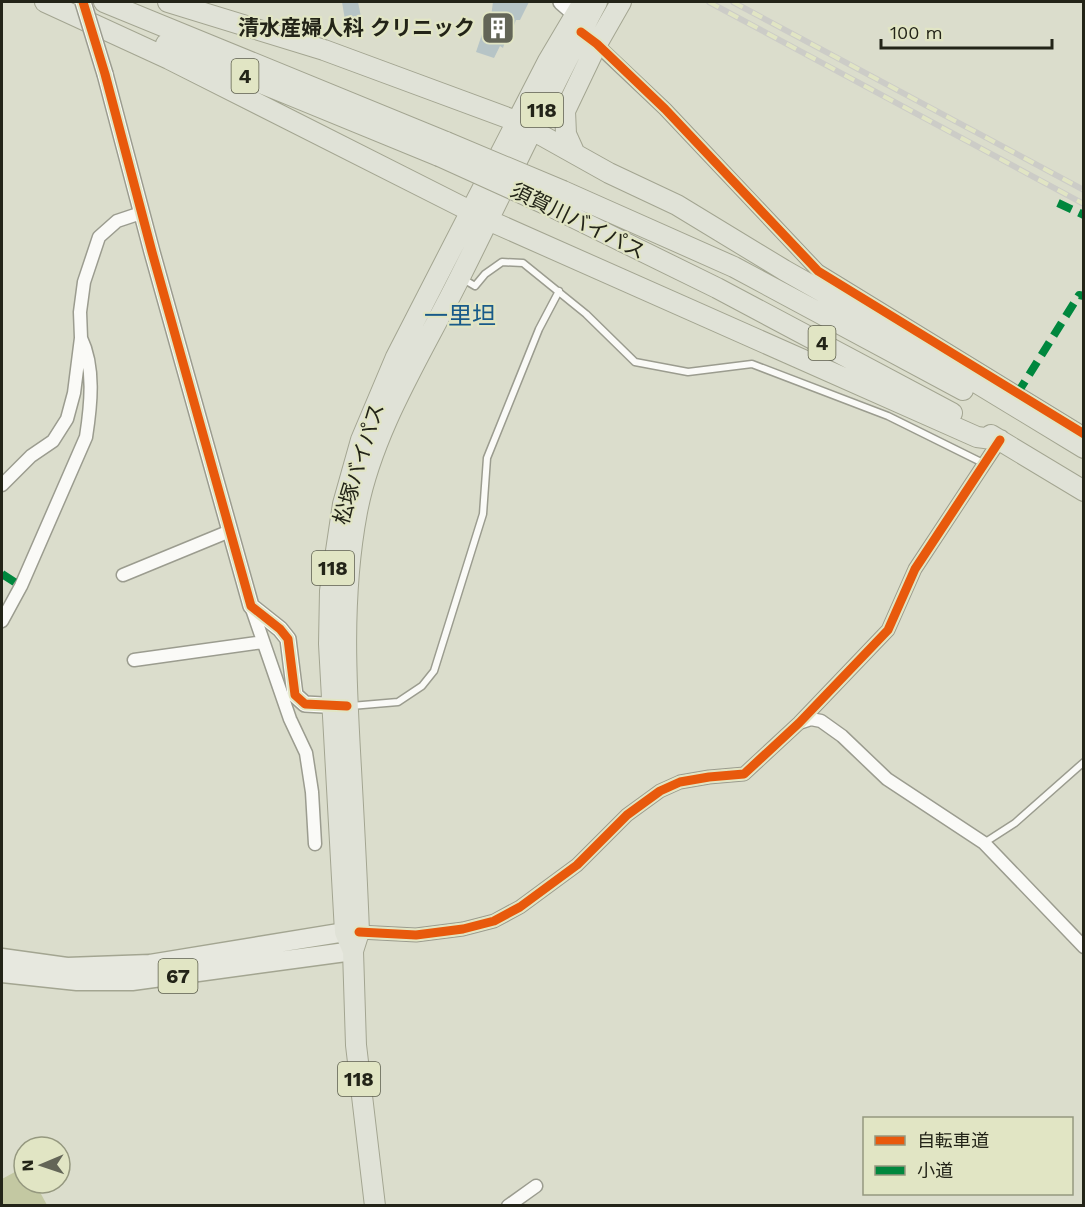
<svg xmlns="http://www.w3.org/2000/svg" width="1085" height="1207" viewBox="0 0 1085 1207" font-family="'Work Sans','Noto Sans JP',sans-serif">
  <style>
    .green { fill: #c3c8a2 }
    .building { fill: #b6c4c6 }
    .lines { fill: none; stroke-linecap: round; stroke-linejoin: round }
    .service-casing { stroke: #9b9c8f; stroke-width: 9 }
    .minor-casing { stroke: #9b9c8f; stroke-width: 15 }
    .tertiary-casing { stroke: #9b9c8f; stroke-width: 18 }
    .primary-casing { stroke: #a3a591; stroke-width: 21 }
    .trunk-casing { stroke: #a3a591; stroke-width: 22 }
    .service { stroke: #fafaf7; stroke-width: 6 }
    .minor { stroke: #fafaf7; stroke-width: 12 }
    .tertiary { stroke: #fafaf7; stroke-width: 15 }
    .primary { stroke: #e7e8df; stroke-width: 18 }
    .trunk { stroke: #e0e2d7; stroke-width: 20 }
    .rail-casing { stroke: #ccccc7; stroke-width: 6 }
    .rail { stroke: #e1e5c4; stroke-width: 4; stroke-dasharray: 11; stroke-linecap: butt }
    .tertiary-bridge-casing { stroke: #9b9c8f; stroke-width: 18; stroke-linecap: butt }
    .trunk-bridge-casing { stroke: #a3a591; stroke-width: 22; stroke-linecap: butt }
    .tertiary-bridge { stroke: #fafaf7; stroke-width: 15 }
    .trunk-bridge { stroke: #e0e2d7; stroke-width: 20 }
    .quiet { stroke: #00873e; stroke-width: 8; stroke-dasharray: 15 8; stroke-linecap: butt }
    .cycleway-casing { stroke: #e1e5c4; stroke-width: 13 }
    .cycleway { stroke: #e8590c; stroke-width: 9 }
    .labels { text-anchor: middle; stroke-width: 4.5; stroke-linejoin: round; paint-order: stroke }
    .shield { fill: #e1e5c4; stroke: #5c5e4c; stroke-width: 1.5 }
    .shield-label { font-size: 20px; font-weight: bold; fill: #232418 }
    .poi-label { font-size: 21px; font-weight: bold; fill: #232418; stroke: #e1e5c4; text-anchor: end }
    .street-label { font-size: 21px; fill: #232418; stroke: #e1e5c4 }
    .quarter-label { font-size: 24px; fill: #185a89; stroke: #e1e5c4 }
  </style>
  <rect width="100%" height="100%" fill="#dbddcc"/>
  <path class="green" d="M 24,1167 L 24,1183 L 35,1183 L 47,1205 L 2,1205 L 2,1179 Z"/>
  <path class="building" d="M 342,2 L 358,2 L 361,17 L 345,20 Z
    M 493,2 L 529,2 L 520,20 L 516,20 L 510,36 L 507,35 L 503,48 L 500,46 L 494,58 L 476,52 L 485,25 L 490,24 Z"/>
  <g class="lines">
    <defs>
      <path id="service" d="M 463,279 L 475,286 L 485,274 L 502,262 L 523,263 L 586,314 L 635,362 L 688,372 L 752,364 L 888,416 L 985,464
        M 351,706 L 398,702 L 422,686 L 434,671 L 483,514 L 487,458 L 539,329 L 559,291
        M 984,843 L 1015,823 L 1084,762"/>
      <path id="minor" d="M 592,40 L 665,109 L 818,271 L 1084,434
        M 2,485 L 31,456 L 53,441 L 67,419 L 74,393 L 81,338 L 80,312 L 84,282 L 99,237 L 117,221 L 141,213
        M 123,575 L 230,531
        M 251,606 L 290,719 L 306,753 L 312,792 L 315,844
        M 2,621 L 21,586 L 86,437 C 91,405 95,367 81,338
        M 134,660 L 263,642
        M 799,723 L 811,719 L 821,721 L 842,736 L 887,779 L 984,843 L 1084,947
        M 359,932 L 416,935 L 463,929 L 494,921 L 520,907 L 577,865 L 627,815 L 660,791 L 680,782 L 709,777 L 744,774 L 799,723 L 888,630 L 915,569 L 1000,440
        M 508,1206 L 536,1186"/>
      <path id="tertiary" d="M 561,2 L 576,15
        M 105,74 L 152,252 L 251,606 L 280,629 L 288,639 L 295,695 L 305,704 L 342,706"/>
      <path id="primary" d="M 2,958 L 67,967 L 150,964 L 345,932 L 359,932
        M 2,973 L 77,981 L 132,981 L 353,951"/>
      <path id="trunk" d="M 45,2 L 169,59 L 488,220 L 977,437 L 1000,440
        M 104,2 L 446,142
        M 168,2 L 324,50 L 516,121 L 609,173 L 677,205 L 784,270 L 883,326 L 1084,448
        M 166,44 L 439,156
        M 575,154 L 566,134 L 565,111 L 597,44 L 621,2
        M 563,191 L 734,267 L 963,390
        M 554,208 L 717,288 L 952,413
        M 991,435 L 1084,491
        M 353,951 L 345,932 L 329,644 L 330,591 L 343,504 L 361,440 L 396,357 L 548,61 L 580,7
        M 375,1206 L 356,1045 L 353,951 L 359,932 C 357,878 354,823 351,769 C 346,683 341,597 357,512 C 373,428 423,352 460,277 C 506,185 549,92 597,2"/>
    </defs>
    <use href="#service" class="service-casing"/>
    <use href="#minor" class="minor-casing"/>
    <use href="#tertiary" class="tertiary-casing"/>
    <use href="#primary" class="primary-casing"/>
    <use href="#trunk" class="trunk-casing"/>
    <use href="#service" class="service"/>
    <use href="#minor" class="minor"/>
    <use href="#tertiary" class="tertiary"/>
    <use href="#primary" class="primary"/>
    <use href="#trunk" class="trunk"/>
    <defs>
      <path id="rail" d="M 709,2 L 1084,204
        M 733,2 L 1084,190"/>
    </defs>
    <use href="#rail" class="rail-casing"/>
    <use href="#rail" class="rail"/>
    <defs>
      <path id="tertiary-bridge" d="M 83,2 L 105,74"/>
      <path id="trunk-bridge" d="M 446,142 L 563,191
        M 439,156 L 554,208"/>
    </defs>
    <use href="#tertiary-bridge" class="tertiary-bridge-casing"/>
    <use href="#trunk-bridge" class="trunk-bridge-casing"/>
    <use href="#tertiary-bridge" class="tertiary-bridge"/>
    <use href="#trunk-bridge" class="trunk-bridge"/>
    <path class="quiet" d="M 1058,203 L 1084,215
      M 1017,394 L 1079,295 L 1084,296
      M 2,574 L 21,586"/>
    <defs>
      <path id="cycleway" d="M 83,2 L 105,74 L 152,252 L 251,606 L 280,629 L 288,639 L 295,695 L 305,704 L 347,706
        M 581,32 L 597,44 L 665,109 L 818,271 L 1084,434
        M 359,932 L 416,935 L 463,929 L 494,921 L 520,907 L 577,865 L 627,815 L 660,791 L 680,782 L 709,777 L 744,774 L 799,723 L 888,630 L 915,569 L 1000,440"/>
    </defs>
    <use href="#cycleway" class="cycleway-casing"/>
    <use href="#cycleway" class="cycleway"/>
  </g>
  <defs>
    <symbol id="building-square" viewBox="-11 -11 22 22"><rect x="-9" y="-9" width="18" height="18" rx="4" fill="#636557" stroke="#e1e5c4"/><path d="M-4-6H4V6H1V3H-1V6H-4ZM-2.5-4.3h1.7v1.8h-1.7ZM.8-4.3h1.7v1.8H.8ZM-2.5-1h1.7V.8h-1.7ZM.8-1h1.7V.8H.8Z" fill="#fff"/></symbol>
  </defs>
  <g fill-rule="evenodd">
    <use href="#building-square" x="479" y="9" width="38" height="38"/>
  </g>
  <g class="labels">
    <g class="shield">
      <rect x="231.5" y="59" width="27" height="34" rx="4.5"/>
      <rect x="521" y="93" width="42" height="34" rx="4.5"/>
      <rect x="808.5" y="326" width="27" height="34" rx="4.5"/>
      <rect x="312" y="551" width="42" height="34" rx="4.5"/>
      <rect x="158.5" y="959" width="39" height="34" rx="4.5"/>
      <rect x="338" y="1062" width="42" height="34" rx="4.5"/>
    </g>
    <g class="shield-label">
      <text x="245" y="83">4</text>
      <text x="542" y="117">118</text>
      <text x="822" y="350">4</text>
      <text x="333" y="575">118</text>
      <text x="178" y="983">67</text>
      <text x="359" y="1086">118</text>
    </g>
    <g class="poi-label">
      <text x="475" y="35">清水産婦人科 クリニック</text>
    </g>
    <g class="street-label">
      <text transform="translate(578 221) rotate(26)" y="7">須賀川バイパス</text>
      <text transform="translate(359 464) rotate(-73)" y="7">松塚バイパス</text>
    </g>
    <g class="quarter-label">
      <text x="460" y="324">一里坦</text>
    </g>
  </g>
  <rect width="1085" height="1207" fill="none" stroke="#232418" stroke-width="6"/>
  <rect x="863" y="1117" width="210" height="78" fill="#e1e5c4" stroke="#95987f" stroke-width="1.5"/>
  <rect x="875" y="1136" width="30" height="9" fill="#e8590c" stroke="#95987f" stroke-width="1.5"/>
  <text x="917" y="1147" font-size="18" fill="#232418">自転車道</text>
  <rect x="875" y="1166" width="30" height="9" fill="#00873e" stroke="#95987f" stroke-width="1.5"/>
  <text x="917" y="1177" font-size="18" fill="#232418">小道</text>
  <g transform="translate(42 1165) rotate(268)"><circle r="28" fill="#e1e5c4" stroke="#95987f" stroke-width="1.5"/>
  <path d="M0-4.5L10 22L0 15L-10 22Z" fill="#636557"/>
  <text y="-9" font-size="16" font-weight="bold" text-anchor="middle" fill="#232418">N</text>
  </g>
  <path d="M881 39v9h171v-9" fill="none" stroke="#232418" stroke-width="3"/>
  <text x="890" y="39" font-size="18" fill="#232418" stroke="#e1e5c4" stroke-width="4.5" paint-order="stroke">100 m</text>
</svg>
